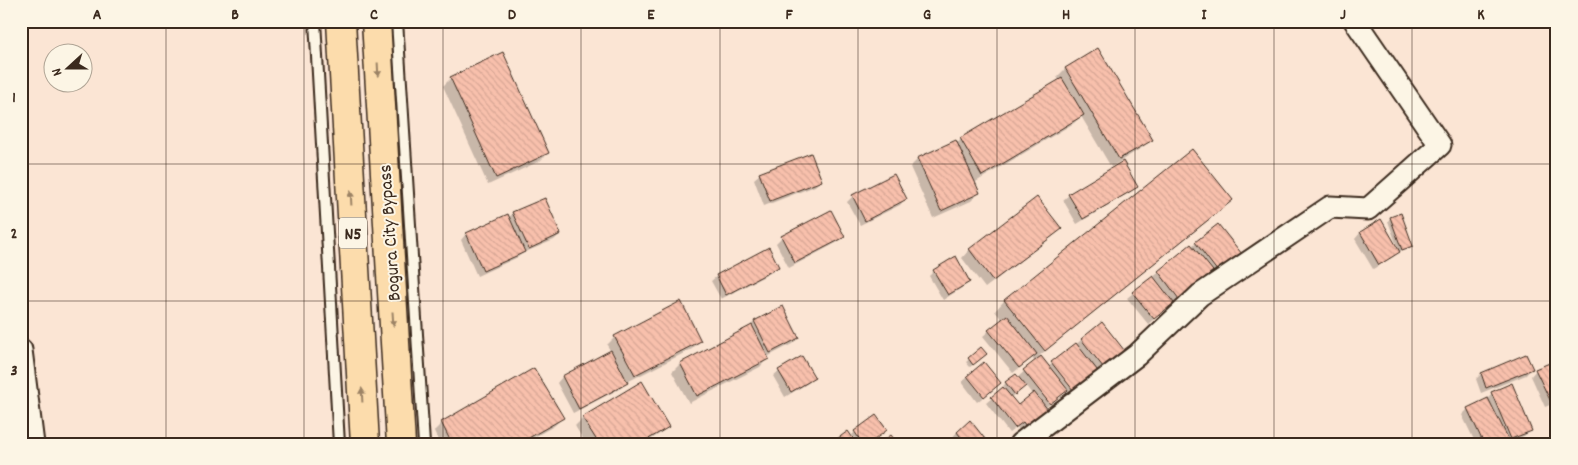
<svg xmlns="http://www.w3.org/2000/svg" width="1578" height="465" viewBox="0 0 1578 465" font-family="Dekko,sans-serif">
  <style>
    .shadow { fill: #0003; fill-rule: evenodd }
    .building { fill: url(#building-back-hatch); stroke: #3b2a1e }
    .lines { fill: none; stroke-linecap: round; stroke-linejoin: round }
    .service-casing { stroke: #3b2a1e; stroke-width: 14 }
    .minor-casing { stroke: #3b2a1e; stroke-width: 25 }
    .trunk-casing { stroke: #3b2a1e; stroke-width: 31 }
    .service { stroke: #fcf5e5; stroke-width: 10 }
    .minor { stroke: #fcf5e5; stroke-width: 21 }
    .trunk { stroke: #fcdcac; stroke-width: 28 }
    .oneway { fill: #9c8365 }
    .grid { fill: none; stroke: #3b2a1e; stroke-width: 1; stroke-opacity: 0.55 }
    .labels { text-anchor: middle; stroke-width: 4; stroke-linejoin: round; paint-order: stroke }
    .shield { fill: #fcf5e5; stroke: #75675a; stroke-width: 1 }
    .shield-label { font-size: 18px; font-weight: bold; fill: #3b2a1e }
    .street-label { font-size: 19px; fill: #3b2a1e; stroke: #fcf5e5 }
    .neatline { fill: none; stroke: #3b2a1e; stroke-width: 2 }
    .grid-label { font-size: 16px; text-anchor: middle; font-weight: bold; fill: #3b2a1e }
  </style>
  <defs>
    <pattern id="building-back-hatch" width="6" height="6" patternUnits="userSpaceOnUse" patternTransform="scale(1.25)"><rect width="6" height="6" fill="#f8c0ac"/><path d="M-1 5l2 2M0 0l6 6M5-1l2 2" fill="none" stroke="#d6a594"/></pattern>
  </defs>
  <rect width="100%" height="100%" fill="#fbe5d4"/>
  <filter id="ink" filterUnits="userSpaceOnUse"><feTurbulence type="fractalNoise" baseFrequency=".02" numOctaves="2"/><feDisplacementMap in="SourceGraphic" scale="10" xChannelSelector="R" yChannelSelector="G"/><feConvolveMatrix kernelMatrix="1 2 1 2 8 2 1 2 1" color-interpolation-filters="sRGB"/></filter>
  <g filter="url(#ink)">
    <path class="shadow" d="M 1065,69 L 1151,139 L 1143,147 L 1111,167 L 1081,116 L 1074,123 L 974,183 L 979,193 L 971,201 L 933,218 L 910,167 L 918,159 L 957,144 L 961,139 L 1060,81 L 1057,77 Z
      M 451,78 L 548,153 L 540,161 L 488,185 L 443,86 Z
      M 1192,151 L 1231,200 L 1221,210 L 1039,356 L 1048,367 L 1101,324 L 1126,355 L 1071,399 L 1065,391 L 1045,408 L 1024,437 L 1017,427 L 1009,433 L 986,403 L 1005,387 L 1003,386 L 1006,383 L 1016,375 L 1018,377 L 1035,362 L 1032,358 L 1013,373 L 983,336 L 1002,320 L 995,311 L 1004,301 ZM 1025,385 L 1032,394 L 1017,406 L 1010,398 Z
      M 760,174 L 820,181 L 815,186 L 764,206 L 754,179 Z
      M 1136,187 L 1130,192 L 1077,224 L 1063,200 L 1069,195 Z
      M 853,196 L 905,199 L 900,205 L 860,225 L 847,202 Z
      M 830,212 L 843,237 L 838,242 L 789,268 L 776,243 L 782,237 Z
      M 513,213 L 560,234 L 554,240 L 523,253 L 518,257 L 477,276 L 461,240 L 466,234 L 507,215 L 509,218 Z
      M 1390,218 L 1412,246 L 1398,252 L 1393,257 L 1373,269 L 1355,239 L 1360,233 L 1380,221 L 1396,247 L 1397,246 L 1388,221 Z
      M 1218,225 L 1240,254 L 1212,277 L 1210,273 L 1148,324 L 1127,298 Z
      M 1060,229 L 1052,237 L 985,288 L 962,258 L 970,249 Z
      M 778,267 L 772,272 L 721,299 L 711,281 L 717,276 Z
      M 934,271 L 969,282 L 963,287 L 943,300 L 929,276 Z
      M 782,308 L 798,338 L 792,344 L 767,357 L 768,358 L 760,367 L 689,403 L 672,372 L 680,364 L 748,328 L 754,322 Z
      M 615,337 L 700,341 L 692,349 L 627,382 L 621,388 L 573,413 L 557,383 L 562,377 L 611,352 L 607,345 Z
      M 981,349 L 983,357 L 970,367 L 966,362 Z
      M 1557,361 L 1557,402 L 1545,407 L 1531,376 L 1536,370 Z
      M 984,364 L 994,389 L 977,402 L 962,382 Z
      M 1531,369 L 1526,375 L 1481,393 L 1476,379 L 1481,374 Z
      M 779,371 L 813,378 L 808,383 L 785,397 L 773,376 Z
      M 1492,393 L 1530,431 L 1524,436 L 1506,444 L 1504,440 L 1499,444 L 1476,444 L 1462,415 L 1468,409 L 1487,400 Z
      M 562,418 L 554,426 L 522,444 L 440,444 L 434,431 L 442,423 Z
      M 583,418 L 668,426 L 659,434 L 644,444 L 586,444 L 575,426 Z
      M 855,432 L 868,444 L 859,444 L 852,435 Z
      M 957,432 L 987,444 L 957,444 L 952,438 Z"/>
    <path class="building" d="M 1098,48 L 1153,140 L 1119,159 L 1065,68 Z
      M 503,52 L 549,153 L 496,178 L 450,77 Z
      M 1062,78 L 1084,115 L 982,176 L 960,138 Z
      M 956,140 L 980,193 L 941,211 L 917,158 Z
      M 1192,149 L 1233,200 L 1045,351 L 1004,300 Z
      M 811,153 L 822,181 L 770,201 L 759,173 Z
      M 1123,161 L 1138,187 L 1083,219 L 1068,194 Z
      M 894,174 L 907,199 L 865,221 L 852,195 Z
      M 1037,197 L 1062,229 L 993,281 L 969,249 Z
      M 545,198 L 561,234 L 529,249 L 512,212 Z
      M 831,210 L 845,237 L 795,263 L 781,236 Z
      M 1401,213 L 1413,246 L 1402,250 L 1390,217 Z
      M 508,214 L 525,252 L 483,271 L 466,233 Z
      M 1381,219 L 1400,252 L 1379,265 L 1360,232 Z
      M 1218,224 L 1242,254 L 1218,272 L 1195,242 Z
      M 1191,244 L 1213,271 L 1179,299 L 1158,271 Z
      M 769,247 L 779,267 L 726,295 L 716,275 Z
      M 956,256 L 970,282 L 948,295 L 933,270 Z
      M 1153,276 L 1174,303 L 1154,319 L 1132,292 Z
      M 681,301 L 701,341 L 635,375 L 614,336 Z
      M 783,306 L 799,338 L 770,353 L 754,321 Z
      M 1007,315 L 1037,354 L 1019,368 L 988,330 Z
      M 1102,322 L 1128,355 L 1107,372 L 1081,339 Z
      M 752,325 L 769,359 L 697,396 L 680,363 Z
      M 1076,343 L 1101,375 L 1077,395 L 1051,362 Z
      M 981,347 L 987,354 L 973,365 L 968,358 Z
      M 611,350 L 628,383 L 579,409 L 562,376 Z
      M 1526,354 L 1533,369 L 1486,388 L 1481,373 Z
      M 802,356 L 815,378 L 791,392 L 778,370 Z
      M 1041,356 L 1068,390 L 1050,404 L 1023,370 Z
      M 1557,360 L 1557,400 L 1551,402 L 1535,369 Z
      M 984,362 L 1001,383 L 984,397 L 967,376 Z
      M 534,368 L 564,418 L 518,444 L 452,444 L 441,422 Z
      M 1016,374 L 1026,386 L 1015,395 L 1005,382 Z
      M 642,381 L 669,427 L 640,444 L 599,444 L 582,417 Z
      M 1512,383 L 1532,431 L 1511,439 L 1491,392 Z
      M 1003,387 L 1018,405 L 1034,392 L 1052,415 L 1030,432 L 1023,422 L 1015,428 L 991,397 Z
      M 1488,398 L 1508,438 L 1495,444 L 1484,444 L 1467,408 Z
      M 876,415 L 887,430 L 869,444 L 863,444 L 854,431 Z
      M 970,420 L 989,444 L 966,444 L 957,432 Z
      M 848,431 L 857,444 L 830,444 Z
      M 891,435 L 898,444 L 879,444 Z"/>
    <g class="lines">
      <defs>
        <path id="service" d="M 315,21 L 339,444
          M 397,21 L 424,444"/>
        <path id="minor" d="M 21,350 L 33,444
          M 1020,444 L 1137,355 L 1200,295 L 1330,207 L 1368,209 L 1440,145 L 1355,21"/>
        <path id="trunk" d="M 341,21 L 365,444
          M 376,21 L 401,444"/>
      </defs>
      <use href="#service" class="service-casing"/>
      <use href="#minor" class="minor-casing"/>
      <use href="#trunk" class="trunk-casing"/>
      <use href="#service" class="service"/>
      <use href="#minor" class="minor"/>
      <use href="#trunk" class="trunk"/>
    </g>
    <defs><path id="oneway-solid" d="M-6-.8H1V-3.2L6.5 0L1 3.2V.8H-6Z" transform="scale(1.25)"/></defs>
    <g class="oneway">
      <use href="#oneway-solid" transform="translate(378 70) rotate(87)"/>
      <use href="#oneway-solid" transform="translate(351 198) rotate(-93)"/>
      <use href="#oneway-solid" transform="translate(393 319) rotate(86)"/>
      <use href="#oneway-solid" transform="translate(362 395) rotate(-93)"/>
    </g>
  </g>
  <path class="grid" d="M 166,21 L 166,444M 304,21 L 304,444M 443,21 L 443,444M 581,21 L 581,444M 720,21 L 720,444M 858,21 L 858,444M 997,21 L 997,444M 1135,21 L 1135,444M 1274,21 L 1274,444M 1412,21 L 1412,444M 21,164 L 1557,164M 21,301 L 1557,301"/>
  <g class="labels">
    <rect class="shield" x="339" y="217.5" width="28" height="31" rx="4"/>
    <g class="shield-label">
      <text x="353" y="239">N5</text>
    </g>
    <g class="street-label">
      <text transform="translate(388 233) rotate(-94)" y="7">Bogura City Bypass</text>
    </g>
  </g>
  <rect width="1578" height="465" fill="none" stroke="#fcf5e5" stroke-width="55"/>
  <g transform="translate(68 68) rotate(249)"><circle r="24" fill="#fcf5e5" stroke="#afa495"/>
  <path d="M0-4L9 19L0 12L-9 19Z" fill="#3b2a1e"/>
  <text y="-8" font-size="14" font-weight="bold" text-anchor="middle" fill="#3b2a1e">N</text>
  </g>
  <rect x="28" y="28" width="1522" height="410" class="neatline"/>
  <g class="grid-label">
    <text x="97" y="19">A</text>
    <text x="235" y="19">B</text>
    <text x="374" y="19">C</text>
    <text x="512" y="19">D</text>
    <text x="651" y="19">E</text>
    <text x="789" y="19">F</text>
    <text x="927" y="19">G</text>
    <text x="1066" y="19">H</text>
    <text x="1204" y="19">I</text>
    <text x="1343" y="19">J</text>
    <text x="1481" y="19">K</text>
    <text x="14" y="102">1</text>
    <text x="14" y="238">2</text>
    <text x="14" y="375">3</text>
  </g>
</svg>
